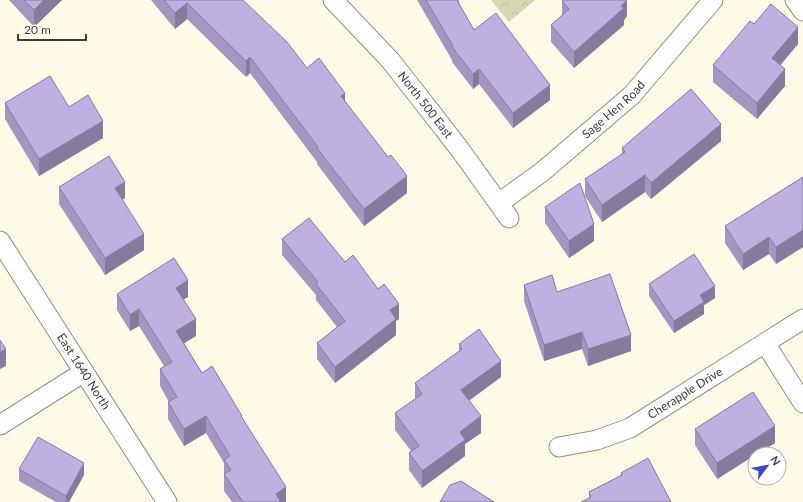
<svg xmlns="http://www.w3.org/2000/svg" width="803" height="502" viewBox="0 0 803 502" font-family="Lato,sans-serif">
  <style>
    .park { fill: url(#park-crowns) }
    .lines { fill: none; stroke-linecap: round; stroke-linejoin: round }
    .street-casing { stroke: #948f7a; stroke-width: 21 }
    .street { stroke: #fff; stroke-width: 19 }
    .wall { fill: #a397c2 }
    .shaded-wall { fill: #857b9e }
    .building { fill: #beb0e1; stroke: #857b9e }
    .labels { text-anchor: middle; stroke-width: 3; stroke-linejoin: round; paint-order: stroke }
    .street-label { font-size: 12px; fill: #3f3d34; stroke: #fff }
  </style>
  <defs>
    <pattern id="park-crowns" width="20" height="18" patternUnits="userSpaceOnUse"><rect width="20" height="18" fill="#d6d9b0"/><path d="M2 6a3 3 0 1 1 6 0M12 15a3 3 0 1 1 6 0" fill="none" stroke="#b9bb98"/></pattern>
  </defs>
  <rect width="100%" height="100%" fill="#fffae8"/>
  <path class="park" d="M 491,0 L 535,0 L 509,22 Z"/>
  <g class="lines">
    <defs>
      <g id="street">
        <path id="s1" d="M 333,0 L 390,60 L 427,107 L 461,151 L 509,218"/>
        <path d="M 795,0 L 803,11"/>
        <path id="s2" d="M 499,203 L 542,172 L 632,95 L 713,0"/>
        <path id="s3" d="M 0,241 L 167,502"/>
        <path d="M 765,343 L 803,403"/>
        <path d="M 0,425 L 84,372"/>
        <path id="s4" d="M 559,447 L 597,440 L 630,428 L 803,319"/>
      </g>
    </defs>
    <use href="#street" class="street-casing"/>
    <use href="#street" class="street"/>
  </g>
  <path class="wall" d="M 9,0 L 62,0 L 34,27 Z
    M 151,0 L 243,0 L 307,68 L 345,101 L 407,193 L 364,226 L 317,164 L 317,162 L 250,73 L 246,77 L 187,19 L 175,29 Z
    M 417,0 L 459,0 L 459,5 L 474,30 L 550,100 L 513,128 L 479,84 L 473,89 L 452,62 L 452,60 Z
    M 562,1 L 627,16 L 624,20 L 624,25 L 574,68 L 551,42 L 551,25 L 562,16 Z
    M 754,24 L 798,44 L 780,65 L 785,86 L 757,119 L 713,82 L 713,65 Z
    M 5,103 L 69,107 L 103,138 L 39,176 L 5,119 Z
    M 721,141 L 651,199 L 645,192 L 602,222 L 585,196 L 585,179 L 622,154 L 622,148 Z
    M 803,177 L 803,247 L 776,264 L 769,254 L 743,270 L 725,243 L 725,226 Z
    M 59,187 L 125,198 L 122,200 L 144,250 L 105,275 L 59,204 Z
    M 545,207 L 594,241 L 569,258 L 545,223 Z
    M 282,239 L 345,262 L 399,319 L 396,321 L 396,335 L 335,383 L 317,359 L 317,343 L 337,327 L 316,300 L 316,295 L 282,255 Z
    M 649,284 L 715,298 L 704,305 L 704,314 L 674,333 L 649,296 Z
    M 524,285 L 557,292 L 631,351 L 588,366 L 582,349 L 544,361 L 524,301 Z
    M 117,294 L 188,297 L 184,299 L 196,336 L 184,343 L 202,373 L 242,418 L 286,502 L 232,502 L 224,491 L 224,463 L 206,433 L 184,446 L 168,419 L 168,402 L 169,402 L 160,386 L 160,369 L 164,366 L 139,326 L 130,331 L 117,310 Z
    M 459,344 L 501,377 L 469,401 L 481,433 L 465,444 L 465,456 L 422,488 L 409,470 L 409,453 L 411,451 L 395,430 L 395,413 L 415,399 L 415,383 L 459,352 Z
    M 695,429 L 775,443 L 757,454 L 755,454 L 755,455 L 717,479 L 695,445 Z
    M 19,469 L 84,475 L 69,502 L 56,502 L 19,481 Z
    M 621,473 L 671,502 L 589,498 L 589,492 L 621,475 Z"/>
  <path class="shaded-wall" d="M 44,0 L 62,0 L 34,27 L 34,10 Z
    M 627,0 L 627,16 L 624,20 L 624,25 L 574,68 L 574,52 Z
    M 187,3 L 187,19 L 175,29 L 175,13 Z
    M 798,27 L 798,44 L 772,75 L 772,58 Z
    M 250,57 L 250,73 L 246,77 L 246,61 Z
    M 479,69 L 479,84 L 473,89 L 473,74 Z
    M 785,69 L 785,86 L 757,119 L 757,103 Z
    M 550,85 L 550,100 L 513,128 L 513,113 Z
    M 345,93 L 345,109 L 341,96 Z
    M 103,121 L 103,138 L 39,176 L 39,159 Z
    M 721,124 L 721,141 L 651,199 L 651,183 Z
    M 645,175 L 645,192 L 602,222 L 602,205 Z
    M 407,176 L 407,193 L 364,226 L 364,209 Z
    M 125,182 L 125,198 L 115,205 L 115,188 Z
    M 594,224 L 594,241 L 569,258 L 569,241 Z
    M 803,230 L 803,247 L 776,264 L 776,247 Z
    M 144,234 L 144,250 L 105,275 L 105,258 Z
    M 769,237 L 769,254 L 743,270 L 743,254 Z
    M 188,280 L 188,297 L 176,304 L 176,288 Z
    M 715,286 L 715,298 L 704,305 L 704,314 L 674,333 L 674,321 L 700,295 Z
    M 399,304 L 399,319 L 396,321 L 396,335 L 335,383 L 335,367 L 390,310 Z
    M 139,309 L 139,326 L 130,331 L 130,315 Z
    M 196,319 L 196,336 L 176,348 L 176,331 Z
    M 582,332 L 582,349 L 544,361 L 544,345 Z
    M 631,335 L 631,351 L 588,366 L 588,349 Z
    M 6,349 L 6,366 L 0,369 L 0,352 Z
    M 501,361 L 501,377 L 461,406 L 461,390 Z
    M 206,416 L 206,433 L 184,446 L 184,429 Z
    M 481,416 L 481,433 L 465,444 L 465,456 L 422,488 L 422,471 L 460,432 Z
    M 775,426 L 775,443 L 757,454 L 755,454 L 755,455 L 717,479 L 717,463 Z
    M 84,463 L 84,475 L 69,502 L 66,502 L 66,496 Z
    M 286,487 L 286,502 L 276,502 L 276,494 Z"/>
  <path class="building" d="M 24,0 L 44,0 L 34,10 Z
    M 164,0 L 243,0 L 287,42 L 307,68 L 319,58 L 345,93 L 341,96 L 388,157 L 391,155 L 407,176 L 364,209 L 317,148 L 318,147 L 250,57 L 246,61 L 187,3 L 175,13 Z
    M 426,0 L 457,0 L 474,30 L 496,13 L 550,85 L 513,113 L 479,69 L 473,74 L 452,47 L 453,46 Z
    M 563,0 L 627,0 L 621,6 L 624,8 L 574,52 L 551,25 L 569,9 L 562,1 Z
    M 771,4 L 798,27 L 772,58 L 785,69 L 757,103 L 713,65 L 750,21 L 754,24 Z
    M 50,76 L 69,107 L 88,95 L 103,121 L 39,159 L 5,103 Z
    M 691,89 L 721,124 L 651,183 L 645,175 L 602,205 L 585,179 L 625,152 L 622,148 Z
    M 109,156 L 125,182 L 115,188 L 144,234 L 105,258 L 59,187 Z
    M 803,177 L 803,230 L 776,247 L 769,237 L 743,254 L 725,226 Z
    M 580,183 L 594,224 L 569,241 L 545,207 Z
    M 309,218 L 345,262 L 353,255 L 378,289 L 384,284 L 399,304 L 390,310 L 396,319 L 335,367 L 317,343 L 345,321 L 316,284 L 318,282 L 282,239 Z
    M 694,254 L 715,286 L 700,295 L 704,302 L 674,321 L 649,284 Z
    M 174,258 L 188,280 L 176,288 L 196,319 L 176,331 L 202,373 L 212,366 L 242,416 L 241,416 L 286,487 L 276,494 L 281,502 L 243,502 L 224,474 L 231,470 L 224,460 L 230,456 L 206,416 L 184,429 L 168,402 L 177,397 L 160,369 L 172,362 L 139,309 L 130,315 L 117,294 Z
    M 610,274 L 631,335 L 588,349 L 582,332 L 544,345 L 524,285 L 552,275 L 557,292 Z
    M 479,329 L 501,361 L 461,390 L 481,416 L 460,432 L 465,440 L 422,471 L 409,453 L 419,446 L 395,413 L 422,394 L 415,383 L 462,349 L 459,344 Z
    M 0,340 L 6,349 L 0,352 Z
    M 753,392 L 775,426 L 717,463 L 695,429 Z
    M 38,437 L 84,463 L 66,496 L 19,469 Z
    M 648,458 L 671,502 L 581,502 L 591,497 L 589,492 L 622,475 L 621,473 Z
    M 461,481 L 494,502 L 440,502 L 450,485 Z"/>
  <g class="labels">
    <g class="street-label">
      <text dy="4" stroke="none"><textPath href="#s1" startOffset="140">North 500 East</textPath></text>
      <text dy="4" stroke="none"><textPath href="#s2" startOffset="148">Sage Hen Road</textPath></text>
      <text dy="4" stroke="none"><textPath href="#s3" startOffset="155">East 1640 North</textPath></text>
      <text dy="4" stroke="none"><textPath href="#s4" startOffset="139">Cherapple Drive</textPath></text>
    </g>
  </g>
  <g transform="translate(767 466) rotate(58)"><circle r="19" fill="#ffffff" stroke="#b2b1ae"/>
  <path d="M0-3L7 15L0 10L-7 15Z" fill="#3b47bb"/>
  <text y="-6" font-size="11" font-weight="bold" text-anchor="middle" fill="#3f3d34">N</text>
  </g>
  <path d="M18 34v6h68v-6" fill="none" stroke="#3f3d34" stroke-width="2"/>
  <text x="24" y="34" font-size="12" fill="#3f3d34" stroke="#ffffff" stroke-width="3" paint-order="stroke">20 m</text>
</svg>
